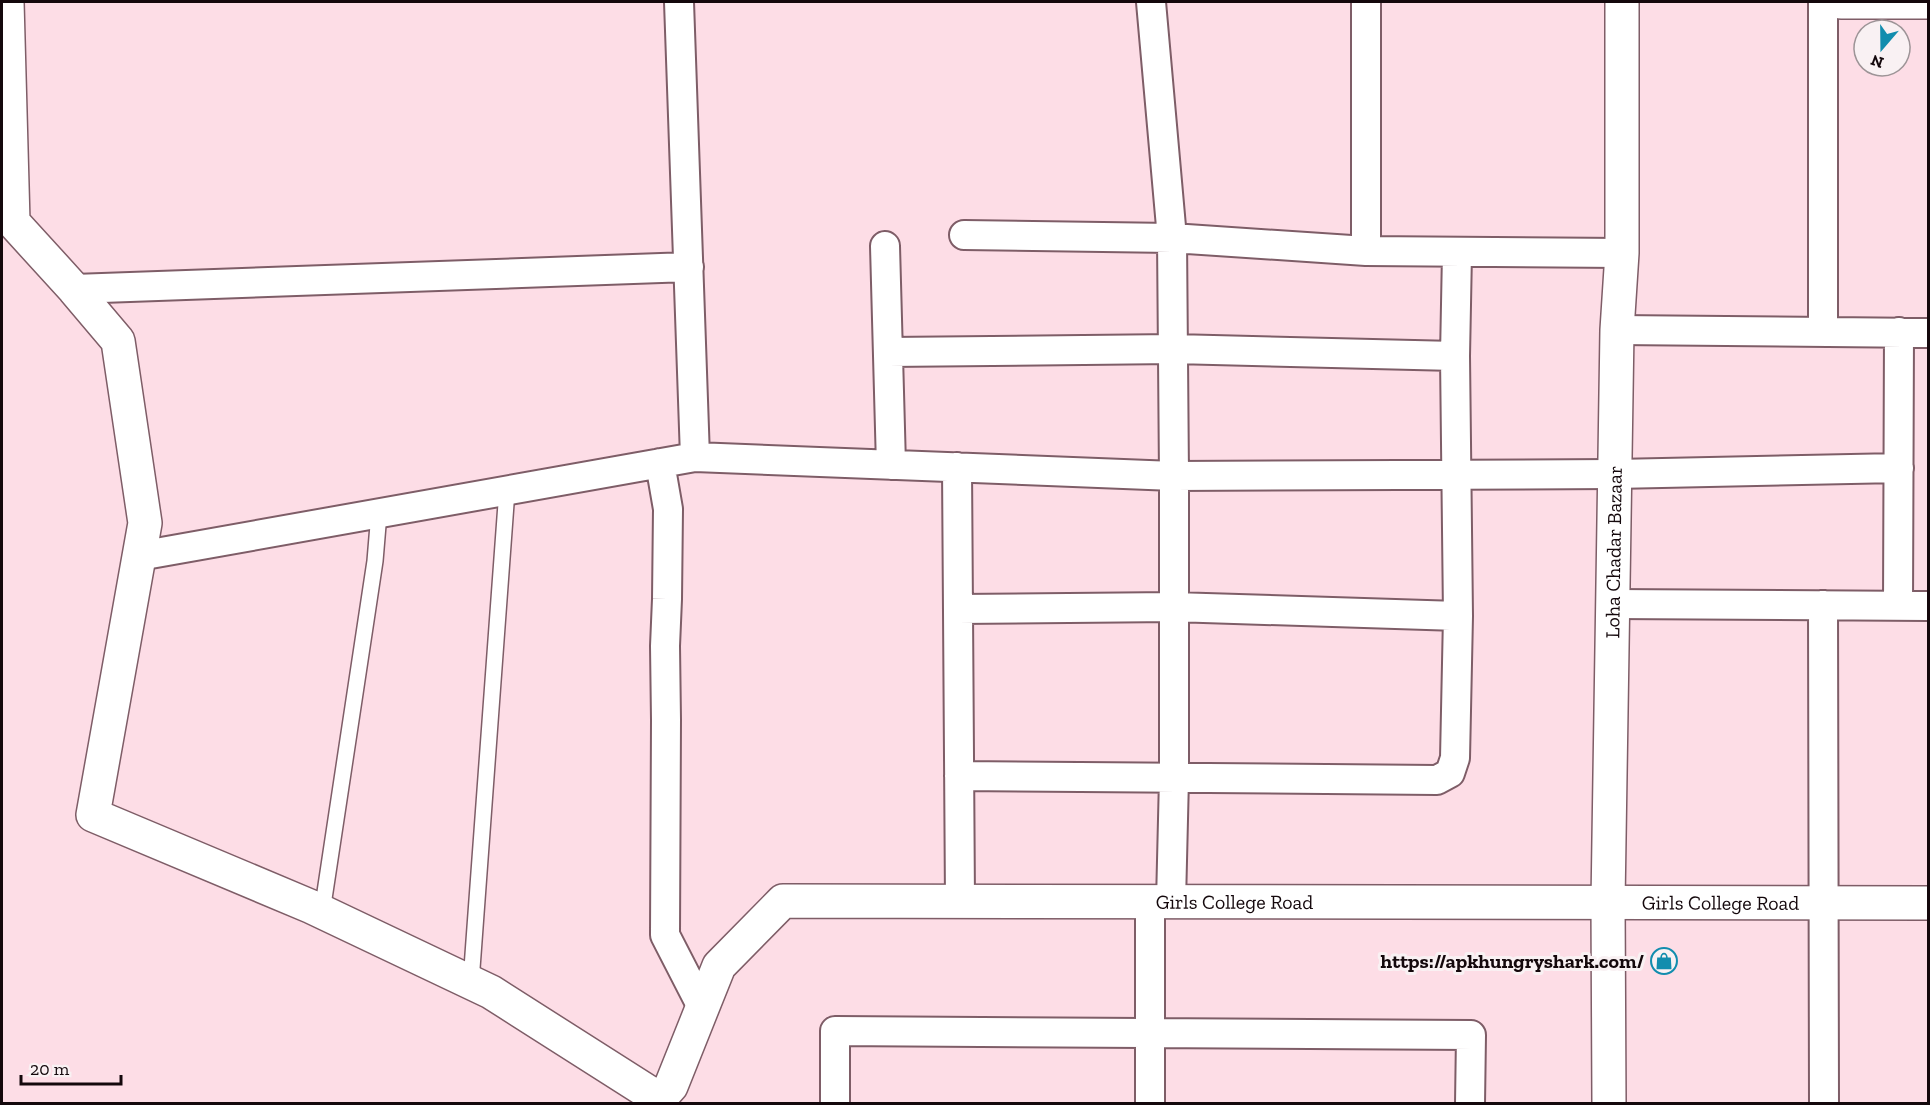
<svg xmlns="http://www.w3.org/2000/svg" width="1930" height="1105" viewBox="0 0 1930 1105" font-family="'Zilla Slab',serif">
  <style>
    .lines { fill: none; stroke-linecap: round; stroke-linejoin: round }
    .service-casing { stroke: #7e5d67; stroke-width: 18 }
    .minor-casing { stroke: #7e5d67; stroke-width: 32 }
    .tertiary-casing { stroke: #7e5d67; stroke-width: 36 }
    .secondary-casing { stroke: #7e5d67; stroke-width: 36 }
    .service { stroke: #fff; stroke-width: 15 }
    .minor { stroke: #fff; stroke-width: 28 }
    .tertiary { stroke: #fff; stroke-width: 33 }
    .secondary { stroke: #fff; stroke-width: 33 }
    .labels { text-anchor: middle; stroke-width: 6; stroke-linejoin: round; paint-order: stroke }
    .street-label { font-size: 20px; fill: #14080c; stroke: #f9f1f3 }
    .poi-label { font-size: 20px; font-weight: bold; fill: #14080c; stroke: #f9f1f3; text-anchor: end }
  </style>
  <rect width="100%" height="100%" fill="#fddde6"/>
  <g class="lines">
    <defs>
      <path id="service" d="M 322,912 L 375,561 L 379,513
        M 471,982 L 507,490"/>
      <path id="minor" d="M 679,2 L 695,457
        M 1151,2 L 1172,238 L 1174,476 L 1174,778 L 1171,902
        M 1823,2 L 1823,332
        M 964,235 L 1172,238 L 1366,251 L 1622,253
        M 885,246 L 891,465
        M 1366,251 L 1366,2
        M 74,289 L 689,267
        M 1617,330 L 1928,333
        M 888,352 L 1174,349 L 1455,356
        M 660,463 L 668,509 L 667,599 L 665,646 L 666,720 L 665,935 L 702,1007
        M 957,467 L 960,901
        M 139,556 L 695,457 L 1174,476 L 1615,474 L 1899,468
        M 1613,604 L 1928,606
        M 1823,605 L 1824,1104
        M 1898,606 L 1899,332
        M 958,609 L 1173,607 L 1458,616
        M 959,776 L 1437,780 L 1450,773 L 1455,758 L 1458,616 L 1455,356 L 1457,253
        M 835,1104 L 835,1031 L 1471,1035 L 1470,1104
        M 1150,1104 L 1150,902"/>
      <g id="tertiary">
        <path d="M 7,2 L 13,222 L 74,289 L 118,341 L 145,523 L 93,815 L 312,907 L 491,992 L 659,1099 L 661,1104"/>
        <path id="s1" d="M 655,1104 L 671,1086 L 719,966 L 783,901 L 1928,903"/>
        <path id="s2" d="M 1609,1104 L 1608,902 L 1617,330 L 1622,253 L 1622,2"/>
      </g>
      <path id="secondary" d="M 1841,2 L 1928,2"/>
    </defs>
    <use href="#service" class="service-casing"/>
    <use href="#minor" class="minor-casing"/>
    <use href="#tertiary" class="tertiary-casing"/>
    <use href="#secondary" class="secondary-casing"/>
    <use href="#service" class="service"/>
    <use href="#minor" class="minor"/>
    <use href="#tertiary" class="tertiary"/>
    <use href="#secondary" class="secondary"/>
  </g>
  <defs>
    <symbol id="shop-ring" viewBox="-11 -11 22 22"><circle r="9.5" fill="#f9f1f3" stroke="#128dae" stroke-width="1.5"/><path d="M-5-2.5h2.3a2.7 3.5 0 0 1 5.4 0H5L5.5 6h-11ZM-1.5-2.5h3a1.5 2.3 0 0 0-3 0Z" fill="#128dae"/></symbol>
  </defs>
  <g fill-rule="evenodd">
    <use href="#shop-ring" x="1649" y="946" width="30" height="30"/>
  </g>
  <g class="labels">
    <g class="street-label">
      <text dy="7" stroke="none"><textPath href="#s2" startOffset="552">Loha Chadar Bazaar</textPath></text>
      <text dy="7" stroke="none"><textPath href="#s1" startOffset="696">Girls College Road</textPath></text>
      <text dy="7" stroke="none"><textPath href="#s1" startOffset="1182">Girls College Road</textPath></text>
    </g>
    <g class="poi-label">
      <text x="1644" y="968">https://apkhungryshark.com/</text>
    </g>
  </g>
  <rect width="1930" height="1105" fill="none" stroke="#14080c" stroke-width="6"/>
  <g transform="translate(1882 48) rotate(200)"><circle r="28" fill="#f9f1f3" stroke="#9d9497" stroke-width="1.5"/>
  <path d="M0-4.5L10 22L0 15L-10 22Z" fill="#128dae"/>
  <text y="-9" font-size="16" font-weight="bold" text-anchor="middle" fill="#14080c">N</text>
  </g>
  <path d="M21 1075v9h100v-9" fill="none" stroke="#14080c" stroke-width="3"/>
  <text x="30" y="1075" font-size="18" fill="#14080c" stroke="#f9f1f3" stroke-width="4.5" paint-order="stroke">20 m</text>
</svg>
